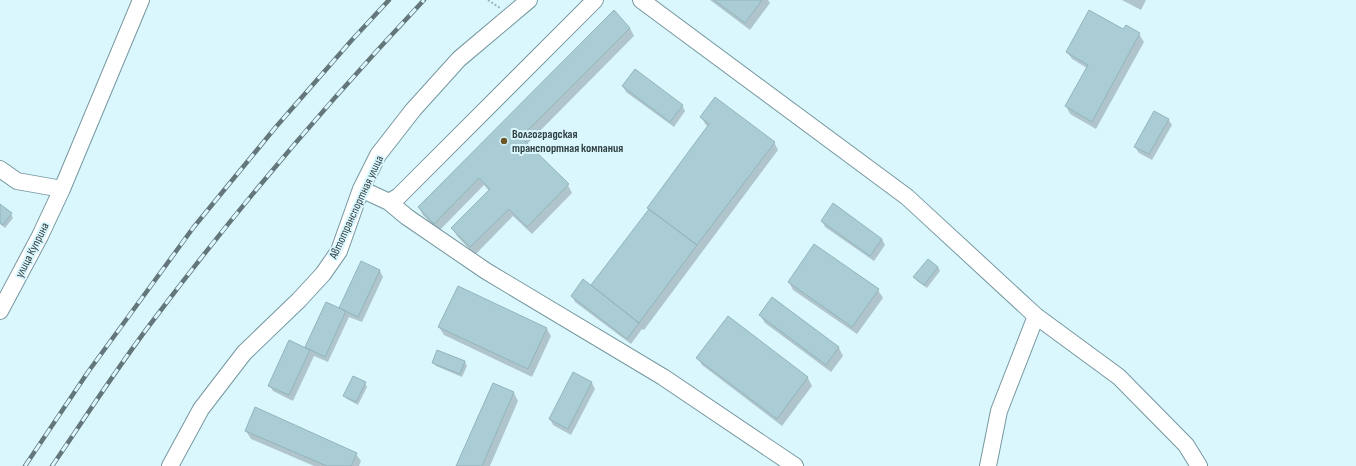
<svg xmlns="http://www.w3.org/2000/svg" width="1356" height="466" viewBox="0 0 1356 466" font-family="'Sofia Sans Condensed',sans-serif">
  <style>
    .shadow { fill: #0003 }
    .building { fill: #aacdd5; stroke: #92b4bc }
    .lines { fill: none; stroke-linecap: round; stroke-linejoin: round }
    .minor-casing { stroke: #76979f; stroke-width: 18 }
    .path { stroke: #9eb5ba; stroke-width: 2; stroke-dasharray: 2 2; stroke-linecap: butt }
    .minor { stroke: #fff; stroke-width: 16 }
    .rail-casing { stroke: #63767a; stroke-width: 4.5 }
    .rail { stroke: #dbf7fe; stroke-width: 3; stroke-dasharray: 9; stroke-linecap: butt }
    .poi-dot { fill: #6a5927; stroke: #dbf7fe; stroke-width: 1.5 }
    .labels { text-anchor: middle; stroke-width: 4; stroke-linejoin: round; paint-order: stroke }
    .poi-label { font-size: 12px; font-weight: bold; fill: #303f42; stroke: #dbf7fe; text-anchor: start }
    .street-label { font-size: 12px; fill: #303f42; stroke: #dbf7fe }
  </style>
  <rect width="100%" height="100%" fill="#dbf7fe"/>
  <path class="shadow" d="M 710,0 L 768,0 L 770,3 L 750,30 Z
    M 1122,0 L 1146,0 L 1141,10 Z
    M 630,28 L 634,36 L 527,144 L 568,185 L 572,193 L 532,234 L 513,216 L 475,255 L 457,236 L 452,228 L 489,191 L 484,185 L 439,231 L 423,215 L 419,208 Z
    M 1123,31 L 1139,34 L 1144,42 L 1096,129 L 1070,114 L 1066,106 L 1087,68 L 1072,59 L 1067,52 Z
    M 623,86 L 682,105 L 685,111 L 674,127 L 626,92 Z
    M 701,117 L 774,142 L 778,150 L 644,330 L 642,329 L 631,344 L 575,302 L 572,296 L 591,286 L 650,210 L 709,127 L 706,125 Z
    M 1168,119 L 1172,125 L 1152,160 L 1139,153 L 1135,147 Z
    M 0,206 L 11,214 L 13,218 L 5,228 L 0,224 Z
    M 822,221 L 882,239 L 885,245 L 874,261 L 825,227 Z
    M 815,245 L 878,290 L 883,298 L 857,334 L 793,290 L 789,282 Z
    M 928,260 L 938,267 L 940,271 L 927,288 L 917,281 L 915,278 Z
    M 361,263 L 380,271 L 383,277 L 362,322 L 349,317 L 328,362 L 314,356 L 293,401 L 273,391 L 270,386 L 305,349 L 326,303 L 339,309 Z
    M 772,299 L 839,348 L 843,356 L 831,372 L 765,323 L 760,315 Z
    M 728,318 L 808,378 L 812,386 L 782,426 L 702,365 L 698,358 Z
    M 439,327 L 547,329 L 551,336 L 532,377 L 444,335 Z
    M 438,351 L 465,362 L 467,366 L 462,377 L 436,366 L 433,362 Z
    M 365,383 L 367,387 L 358,405 L 347,399 L 344,396 Z
    M 592,383 L 595,389 L 571,435 L 553,425 L 550,419 Z
    M 493,384 L 514,393 L 518,401 L 490,466 L 457,466 Z
    M 246,431 L 356,454 L 361,461 L 359,466 L 314,466 L 251,439 Z"/>
  <path class="building" d="M 714,0 L 762,0 L 745,23 Z
    M 614,10 L 630,28 L 521,137 L 569,184 L 527,227 L 509,209 L 470,247 L 451,228 L 490,189 L 479,178 L 434,224 L 418,207 Z
    M 1089,10 L 1123,29 L 1126,25 L 1140,33 L 1092,122 L 1065,106 L 1088,65 L 1066,52 Z
    M 635,69 L 683,105 L 670,122 L 622,86 Z
    M 715,97 L 775,142 L 697,245 L 647,208 L 709,124 L 700,117 Z
    M 1154,111 L 1169,119 L 1149,154 L 1134,147 Z
    M 833,203 L 882,239 L 870,256 L 821,221 Z
    M 0,204 L 12,213 L 3,225 L 0,223 Z
    M 649,209 L 697,245 L 639,323 L 591,285 Z
    M 814,244 L 879,289 L 852,327 L 788,282 Z
    M 928,259 L 938,267 L 924,285 L 913,277 Z
    M 361,261 L 380,270 L 358,317 L 339,308 Z
    M 583,279 L 639,323 L 627,339 L 571,296 Z
    M 458,286 L 547,328 L 528,369 L 438,327 Z
    M 772,297 L 839,347 L 826,365 L 759,315 Z
    M 326,302 L 346,311 L 325,357 L 305,347 Z
    M 728,316 L 808,377 L 777,419 L 696,358 Z
    M 289,340 L 310,350 L 289,395 L 268,386 Z
    M 437,350 L 465,361 L 460,374 L 432,363 Z
    M 573,372 L 592,382 L 568,429 L 549,419 Z
    M 353,376 L 366,382 L 356,402 L 343,396 Z
    M 493,383 L 514,392 L 482,466 L 456,466 Z
    M 255,407 L 357,453 L 351,466 L 327,466 L 245,431 Z"/>
  <g class="lines">
    <defs>
      <path id="minor" d="M 641,0 L 907,197 L 1036,316 L 1119,377 L 1186,445 L 1199,466
        M 0,169 L 17,181 L 62,189
        M 361,189 L 389,202 L 407,217 L 486,271 L 663,377 L 795,466
        M 389,202 L 399,196 L 595,0
        M 0,311 L 40,236 L 62,189 L 141,0
        M 170,466 L 201,409 L 244,353 L 299,300 L 323,274 L 339,251 L 361,189 L 378,155 L 413,110 L 459,59 L 529,0
        M 988,466 L 999,411 L 1036,316"/>
    </defs>
    <use href="#minor" class="minor-casing"/>
    <path class="path" d="M 488,0 L 500,8"/>
    <use href="#minor" class="minor"/>
    <defs>
      <path id="rail" d="M 25,466 L 88,372 L 193,228 L 275,128 L 351,41 L 389,0
        M 52,466 C 87,415 120,363 158,314 C 240,205 330,100 424,0"/>
    </defs>
    <use href="#rail" class="rail-casing"/>
    <use href="#rail" class="rail"/>
  </g>
  <circle class="poi-dot" cx="504" cy="141" r="4"/>
  <g class="labels">
    <g class="poi-label">
      <text x="512" y="138">Волгоградская<tspan x="512" dy="14">транспортная компания</tspan></text>
    </g>
    <g class="street-label">
      <text transform="translate(356 207) rotate(-65)" y="4">Автотранспортная улица</text>
      <text transform="translate(32 250) rotate(-63)" y="4">улица Куприна</text>
    </g>
  </g>
</svg>
